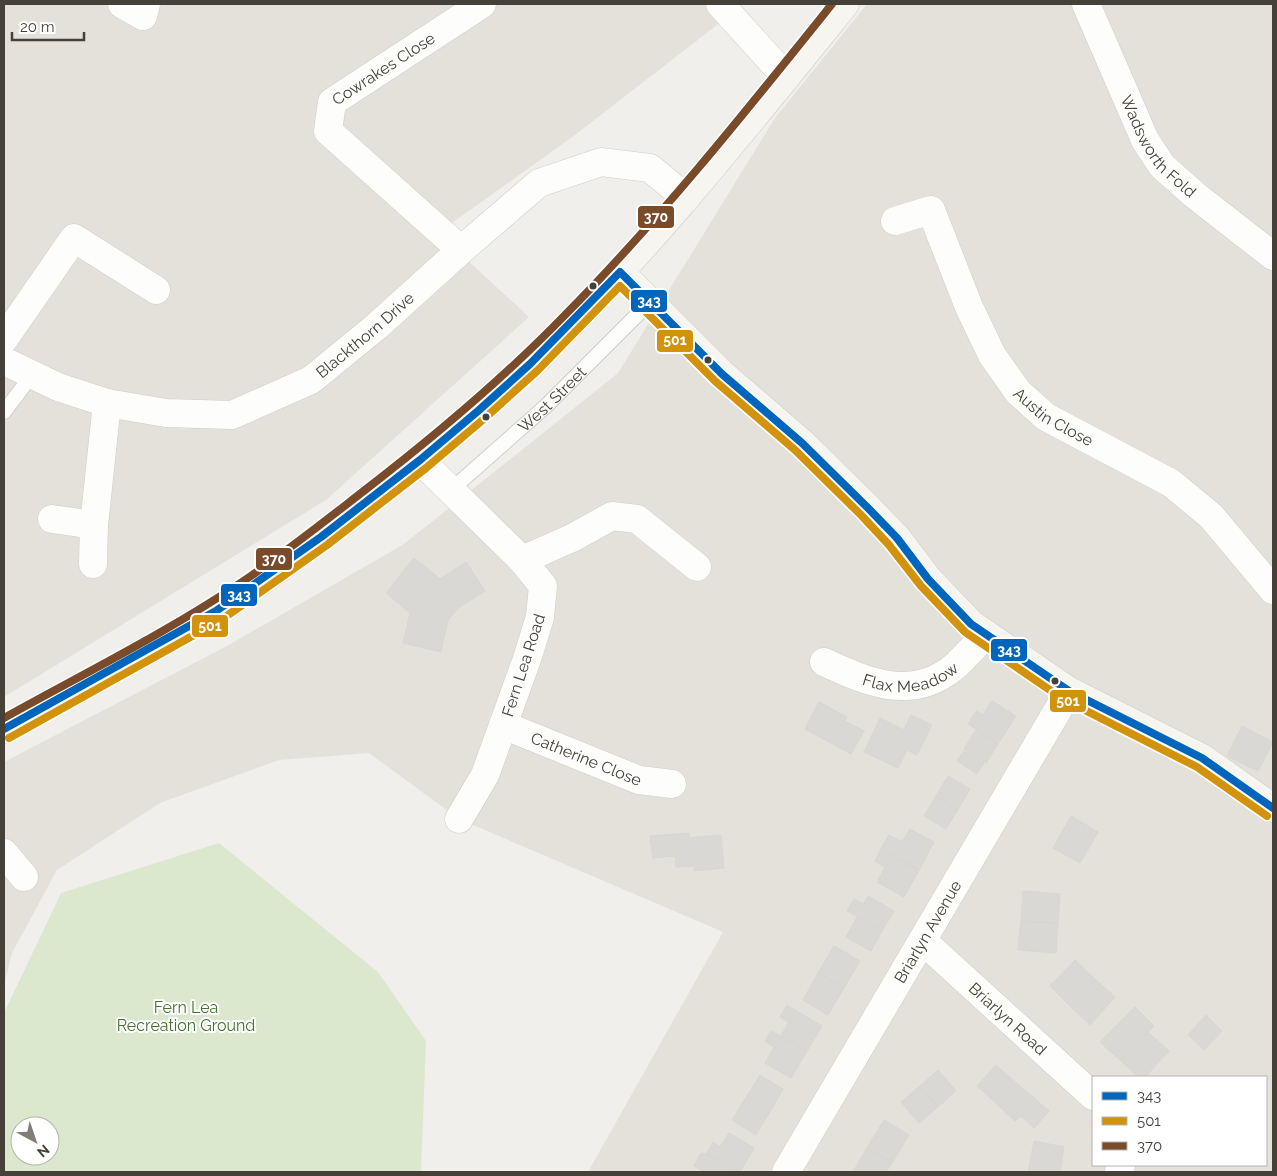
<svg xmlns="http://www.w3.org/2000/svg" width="1277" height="1176" viewBox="0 0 1277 1176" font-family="Raleway,sans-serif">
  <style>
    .residential { fill: #e4e1da; fill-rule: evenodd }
    .green { fill: #dce8ce; fill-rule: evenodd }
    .building { fill: #dad8d4; stroke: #d9d6d1 }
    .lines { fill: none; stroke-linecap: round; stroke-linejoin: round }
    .lane-casing { stroke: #cecdc9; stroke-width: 16 }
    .street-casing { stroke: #cecdc9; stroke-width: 29 }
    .secondary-casing { stroke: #ceccc3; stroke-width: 29 }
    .lane { stroke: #fdfdfc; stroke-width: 14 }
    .street { stroke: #fdfdfc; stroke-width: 28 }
    .secondary { stroke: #f6f5f0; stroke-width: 28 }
    .bus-1-casing { stroke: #fff; stroke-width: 11 }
    .bus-2-casing { stroke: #fff; stroke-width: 11 }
    .bus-3-casing { stroke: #fff; stroke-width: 11 }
    .bus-1 { stroke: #0065bd; stroke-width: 8 }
    .bus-2 { stroke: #d3920b; stroke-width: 8 }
    .bus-3 { stroke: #7a4b2a; stroke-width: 8 }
    .bus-dot { fill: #454138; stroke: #fff; stroke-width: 2 }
    .labels { text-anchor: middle; stroke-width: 4; stroke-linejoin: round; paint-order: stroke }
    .street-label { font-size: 16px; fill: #454138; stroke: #fff }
    .park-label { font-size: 16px; fill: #457131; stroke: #fff }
    .line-badge { stroke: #fff; stroke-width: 2 }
    .badge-label { font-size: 14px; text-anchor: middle; font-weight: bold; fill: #fff }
  </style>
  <rect width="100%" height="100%" fill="#f1efeb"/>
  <path class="residential" d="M 4,4 L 718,4 L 726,18 L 575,135 L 438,233 L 529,317 L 326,500 L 4,697 Z
    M 867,4 L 1273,4 L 1273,1172 L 588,1172 L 723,932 L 459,819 L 369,753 L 279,760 L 160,803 L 57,870 L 12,953 L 4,985 L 4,762 L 227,646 L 404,544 L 618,373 L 775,118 ZM 1093,1077 L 1266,1077 L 1266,1165 L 1093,1165 Z"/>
  <path class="green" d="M 219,843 L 378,972 L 426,1041 L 421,1172 L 4,1172 L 4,1013 L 61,893 ZM 20,1126 L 50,1126 L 50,1156 L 20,1156 Z"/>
  <path class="building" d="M 414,558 L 440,579 L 466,562 L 485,591 L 458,608 L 448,620 L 441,652 L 403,643 L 410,613 L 386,593 Z
    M 992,701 L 1016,716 L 998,744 L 968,724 L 976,711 L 983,715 Z
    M 819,702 L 847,717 L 845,721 L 864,731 L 851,754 L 805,729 Z
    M 911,715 L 932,725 L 917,755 L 907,750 L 898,768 L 864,752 L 880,718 L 904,730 Z
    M 1242,726 L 1273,742 L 1258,771 L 1227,756 Z
    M 976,730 L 998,744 L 986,763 L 964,749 Z
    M 964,751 L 984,763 L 977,774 L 957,761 Z
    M 948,776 L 970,789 L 958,809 L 936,796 Z
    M 936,796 L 958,809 L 946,829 L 924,816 Z
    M 1071,816 L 1098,832 L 1080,863 L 1053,848 Z
    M 910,829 L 934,842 L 919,870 L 881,849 L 889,835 L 902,842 Z
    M 689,833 L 689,838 L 721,835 L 724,868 L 694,871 L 694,866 L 676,867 L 675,856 L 653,858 L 650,836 Z
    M 881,849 L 919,870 L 904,897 L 877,882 L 885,867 L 875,861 Z
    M 1023,891 L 1060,894 L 1058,923 L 1021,921 Z
    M 868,896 L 894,911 L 882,931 L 847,911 L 854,899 L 864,904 Z
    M 857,917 L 882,931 L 871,951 L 846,937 Z
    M 1021,921 L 1058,923 L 1056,953 L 1018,950 Z
    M 834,946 L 860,961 L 844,988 L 818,973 Z
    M 1075,960 L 1095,979 L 1070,1006 L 1050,986 Z
    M 818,973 L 844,988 L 828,1015 L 803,1000 Z
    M 1095,979 L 1115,997 L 1090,1025 L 1070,1006 Z
    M 787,1005 L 822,1026 L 807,1051 L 781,1036 L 789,1022 L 780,1017 Z
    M 1135,1007 L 1154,1026 L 1121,1061 L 1100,1042 Z
    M 1206,1015 L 1222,1031 L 1204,1050 L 1188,1035 Z
    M 771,1031 L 807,1051 L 791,1078 L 765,1063 L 774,1047 L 765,1041 Z
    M 1148,1032 L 1169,1051 L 1145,1077 L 1138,1077 L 1121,1061 Z
    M 996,1065 L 1019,1085 L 1000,1107 L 977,1086 Z
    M 938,1070 L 956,1091 L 938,1107 L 920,1086 Z
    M 760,1075 L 783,1089 L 771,1110 L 747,1096 Z
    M 1019,1085 L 1049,1111 L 1034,1128 L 1021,1116 L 1015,1121 L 1000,1107 Z
    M 920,1086 L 938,1107 L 919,1123 L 901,1102 Z
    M 747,1096 L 771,1110 L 756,1135 L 732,1120 Z
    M 884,1120 L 909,1135 L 892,1163 L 867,1148 Z
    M 729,1133 L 754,1148 L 740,1172 L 706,1154 L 713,1142 L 720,1147 Z
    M 1034,1141 L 1064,1147 L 1060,1172 L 1028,1172 Z
    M 867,1148 L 892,1163 L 886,1172 L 853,1172 Z
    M 701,1153 L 706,1154 L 738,1172 L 705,1172 L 694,1166 Z"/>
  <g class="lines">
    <defs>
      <g id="lane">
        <path d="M 4,412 L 32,375"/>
        <path id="s1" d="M 451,490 L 546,406 L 650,302"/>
      </g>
      <g id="street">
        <path d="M 122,4 L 143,16 L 146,4"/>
        <path d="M 720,4 L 786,77"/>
        <path id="s2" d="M 1086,4 L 1145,140 L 1162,166 L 1196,196 L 1273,256"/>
        <path id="s3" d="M 895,221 L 931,210 L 969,307 L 992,355 L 1018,392 L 1046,417 L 1171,483 L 1211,516 L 1273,590"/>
        <path id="s4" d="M 461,250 L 328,131 L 332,102 L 482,4"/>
        <path d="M 4,339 L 74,238 L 156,290"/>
        <path id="s5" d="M 4,361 L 58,387 L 107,403 L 166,413 L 232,415 L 311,380 L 377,326 L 461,250 L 539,183 L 601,162 L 650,168 L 686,198"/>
        <path d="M 420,460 L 522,560 L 543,586 L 540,617 L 527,659 L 485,775 L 459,819"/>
        <path d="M 52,519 L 94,525"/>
        <path d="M 522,560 L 572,538 L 612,516 L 637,519 L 697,567"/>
        <path d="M 93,564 L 94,525 L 107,403"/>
        <path id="s6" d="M 824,662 C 867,682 912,702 954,667 C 965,657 976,645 986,634"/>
        <path id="s7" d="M 503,725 L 639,780 L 672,784"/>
        <path d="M 4,853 L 24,877"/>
        <path id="s8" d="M 923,941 L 1093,1096"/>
        <path id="s9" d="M 786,1172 L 1069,691"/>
        <path d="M 1119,1172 L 1121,1165"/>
      </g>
      <path id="secondary" d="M 620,272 L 722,374 L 802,443 L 868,508 L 897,538 L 928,579 L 971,624 L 1069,691 L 1202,758 L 1273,808
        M 4,729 C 74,690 147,653 215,611 C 265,581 311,544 357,509 C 416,463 476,416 530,364 C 645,254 745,128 845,4"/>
    </defs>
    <use href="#lane" class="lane-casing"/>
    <use href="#street" class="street-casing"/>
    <use href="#secondary" class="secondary-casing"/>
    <use href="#lane" class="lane"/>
    <use href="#street" class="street"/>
    <use href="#secondary" class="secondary"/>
    <defs>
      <path id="bus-1" d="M 4,729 L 216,611 L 321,537 L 420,460 L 478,411 L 530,364 L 620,272 L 722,374 L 802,443 L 868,508 L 897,538 L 928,579 L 971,624 L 1069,691 L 1202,758 L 1273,808"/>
      <path id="bus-2" d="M 9,738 L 221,620 L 327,545 L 426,468 L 485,418 L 537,371 L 620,286 L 715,381 L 795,450 L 861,515 L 889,545 L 921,586 L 965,632 L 1063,699 L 1197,767 L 1267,816"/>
      <path id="bus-3" d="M 4,718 C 85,673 168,632 245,580 C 286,552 325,521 365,490 C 435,436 503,379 565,315 C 661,218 747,110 832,4"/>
    </defs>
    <use href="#bus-1" class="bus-1-casing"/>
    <use href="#bus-2" class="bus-2-casing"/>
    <use href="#bus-3" class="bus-3-casing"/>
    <use href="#bus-1" class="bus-1"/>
    <use href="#bus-2" class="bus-2"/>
    <use href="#bus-3" class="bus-3"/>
  </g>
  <g class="bus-dot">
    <circle cx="593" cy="286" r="4.5"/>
    <circle cx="708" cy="360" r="4.5"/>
    <circle cx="486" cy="417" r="4.5"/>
    <circle cx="1055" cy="681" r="4.5"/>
  </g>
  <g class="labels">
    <g class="street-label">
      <text dy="6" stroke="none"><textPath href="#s4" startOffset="269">Cowrakes Close</textPath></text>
      <text dy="6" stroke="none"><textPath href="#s2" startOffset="161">Wadsworth Fold</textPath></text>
      <text dy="6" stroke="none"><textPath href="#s5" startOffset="394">Blackthorn Drive</textPath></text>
      <text dy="6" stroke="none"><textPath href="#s1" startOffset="136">West Street</textPath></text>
      <text dy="6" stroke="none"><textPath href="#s3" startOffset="284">Austin Close</textPath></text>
      <text transform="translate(523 665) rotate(-72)" y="6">Fern Lea Road</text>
      <text dy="6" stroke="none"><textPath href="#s6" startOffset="92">Flax Meadow</textPath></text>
      <text dy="6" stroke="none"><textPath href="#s7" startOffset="90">Catherine Close</textPath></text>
      <text dy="6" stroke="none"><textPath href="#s9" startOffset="279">Briarlyn Avenue</textPath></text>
      <text dy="6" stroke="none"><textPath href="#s8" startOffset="115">Briarlyn Road</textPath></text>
    </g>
    <g class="park-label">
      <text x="186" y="1013">Fern Lea<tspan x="186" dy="18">Recreation Ground</tspan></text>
    </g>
  </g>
  <g class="line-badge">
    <rect x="637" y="205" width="38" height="24" rx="5" fill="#7a4b2a"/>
    <rect x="630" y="289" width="38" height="24" rx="5" fill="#0065bd"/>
    <rect x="656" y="329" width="38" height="24" rx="5" fill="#d3920b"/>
    <rect x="255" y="547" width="38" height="24" rx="5" fill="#7a4b2a"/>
    <rect x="220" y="583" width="38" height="24" rx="5" fill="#0065bd"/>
    <rect x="191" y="614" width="38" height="24" rx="5" fill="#d3920b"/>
    <rect x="990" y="638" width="38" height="24" rx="5" fill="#0065bd"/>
    <rect x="1049" y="689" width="38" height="24" rx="5" fill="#d3920b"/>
  </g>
  <g class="badge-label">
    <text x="656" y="222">370</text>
    <text x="649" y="306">343</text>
    <text x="675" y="345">501</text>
    <text x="274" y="564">370</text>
    <text x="239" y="600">343</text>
    <text x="210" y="631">501</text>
    <text x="1009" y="655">343</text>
    <text x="1068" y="706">501</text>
  </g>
  <rect width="1277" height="1176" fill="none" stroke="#454138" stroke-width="10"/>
  <rect x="1092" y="1076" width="175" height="90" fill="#ffffff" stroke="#b5b3af"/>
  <rect x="1102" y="1092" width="25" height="8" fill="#0065bd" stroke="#b5b3af"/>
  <text x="1137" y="1101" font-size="15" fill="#454138">343</text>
  <rect x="1102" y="1117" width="25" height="8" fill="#d3920b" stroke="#b5b3af"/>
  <text x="1137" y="1126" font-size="15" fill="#454138">501</text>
  <rect x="1102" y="1142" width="25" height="8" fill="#7a4b2a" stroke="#b5b3af"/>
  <text x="1137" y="1151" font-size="15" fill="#454138">370</text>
  <g transform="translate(35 1141) rotate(140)"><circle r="24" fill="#ffffff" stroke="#b5b3af"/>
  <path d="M0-4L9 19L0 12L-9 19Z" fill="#817e77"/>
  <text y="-8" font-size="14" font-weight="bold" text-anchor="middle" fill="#454138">N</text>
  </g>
  <path d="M12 32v8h72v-8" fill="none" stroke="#454138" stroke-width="2.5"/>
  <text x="20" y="32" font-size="15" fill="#454138" stroke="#ffffff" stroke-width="4" paint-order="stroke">20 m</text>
</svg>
